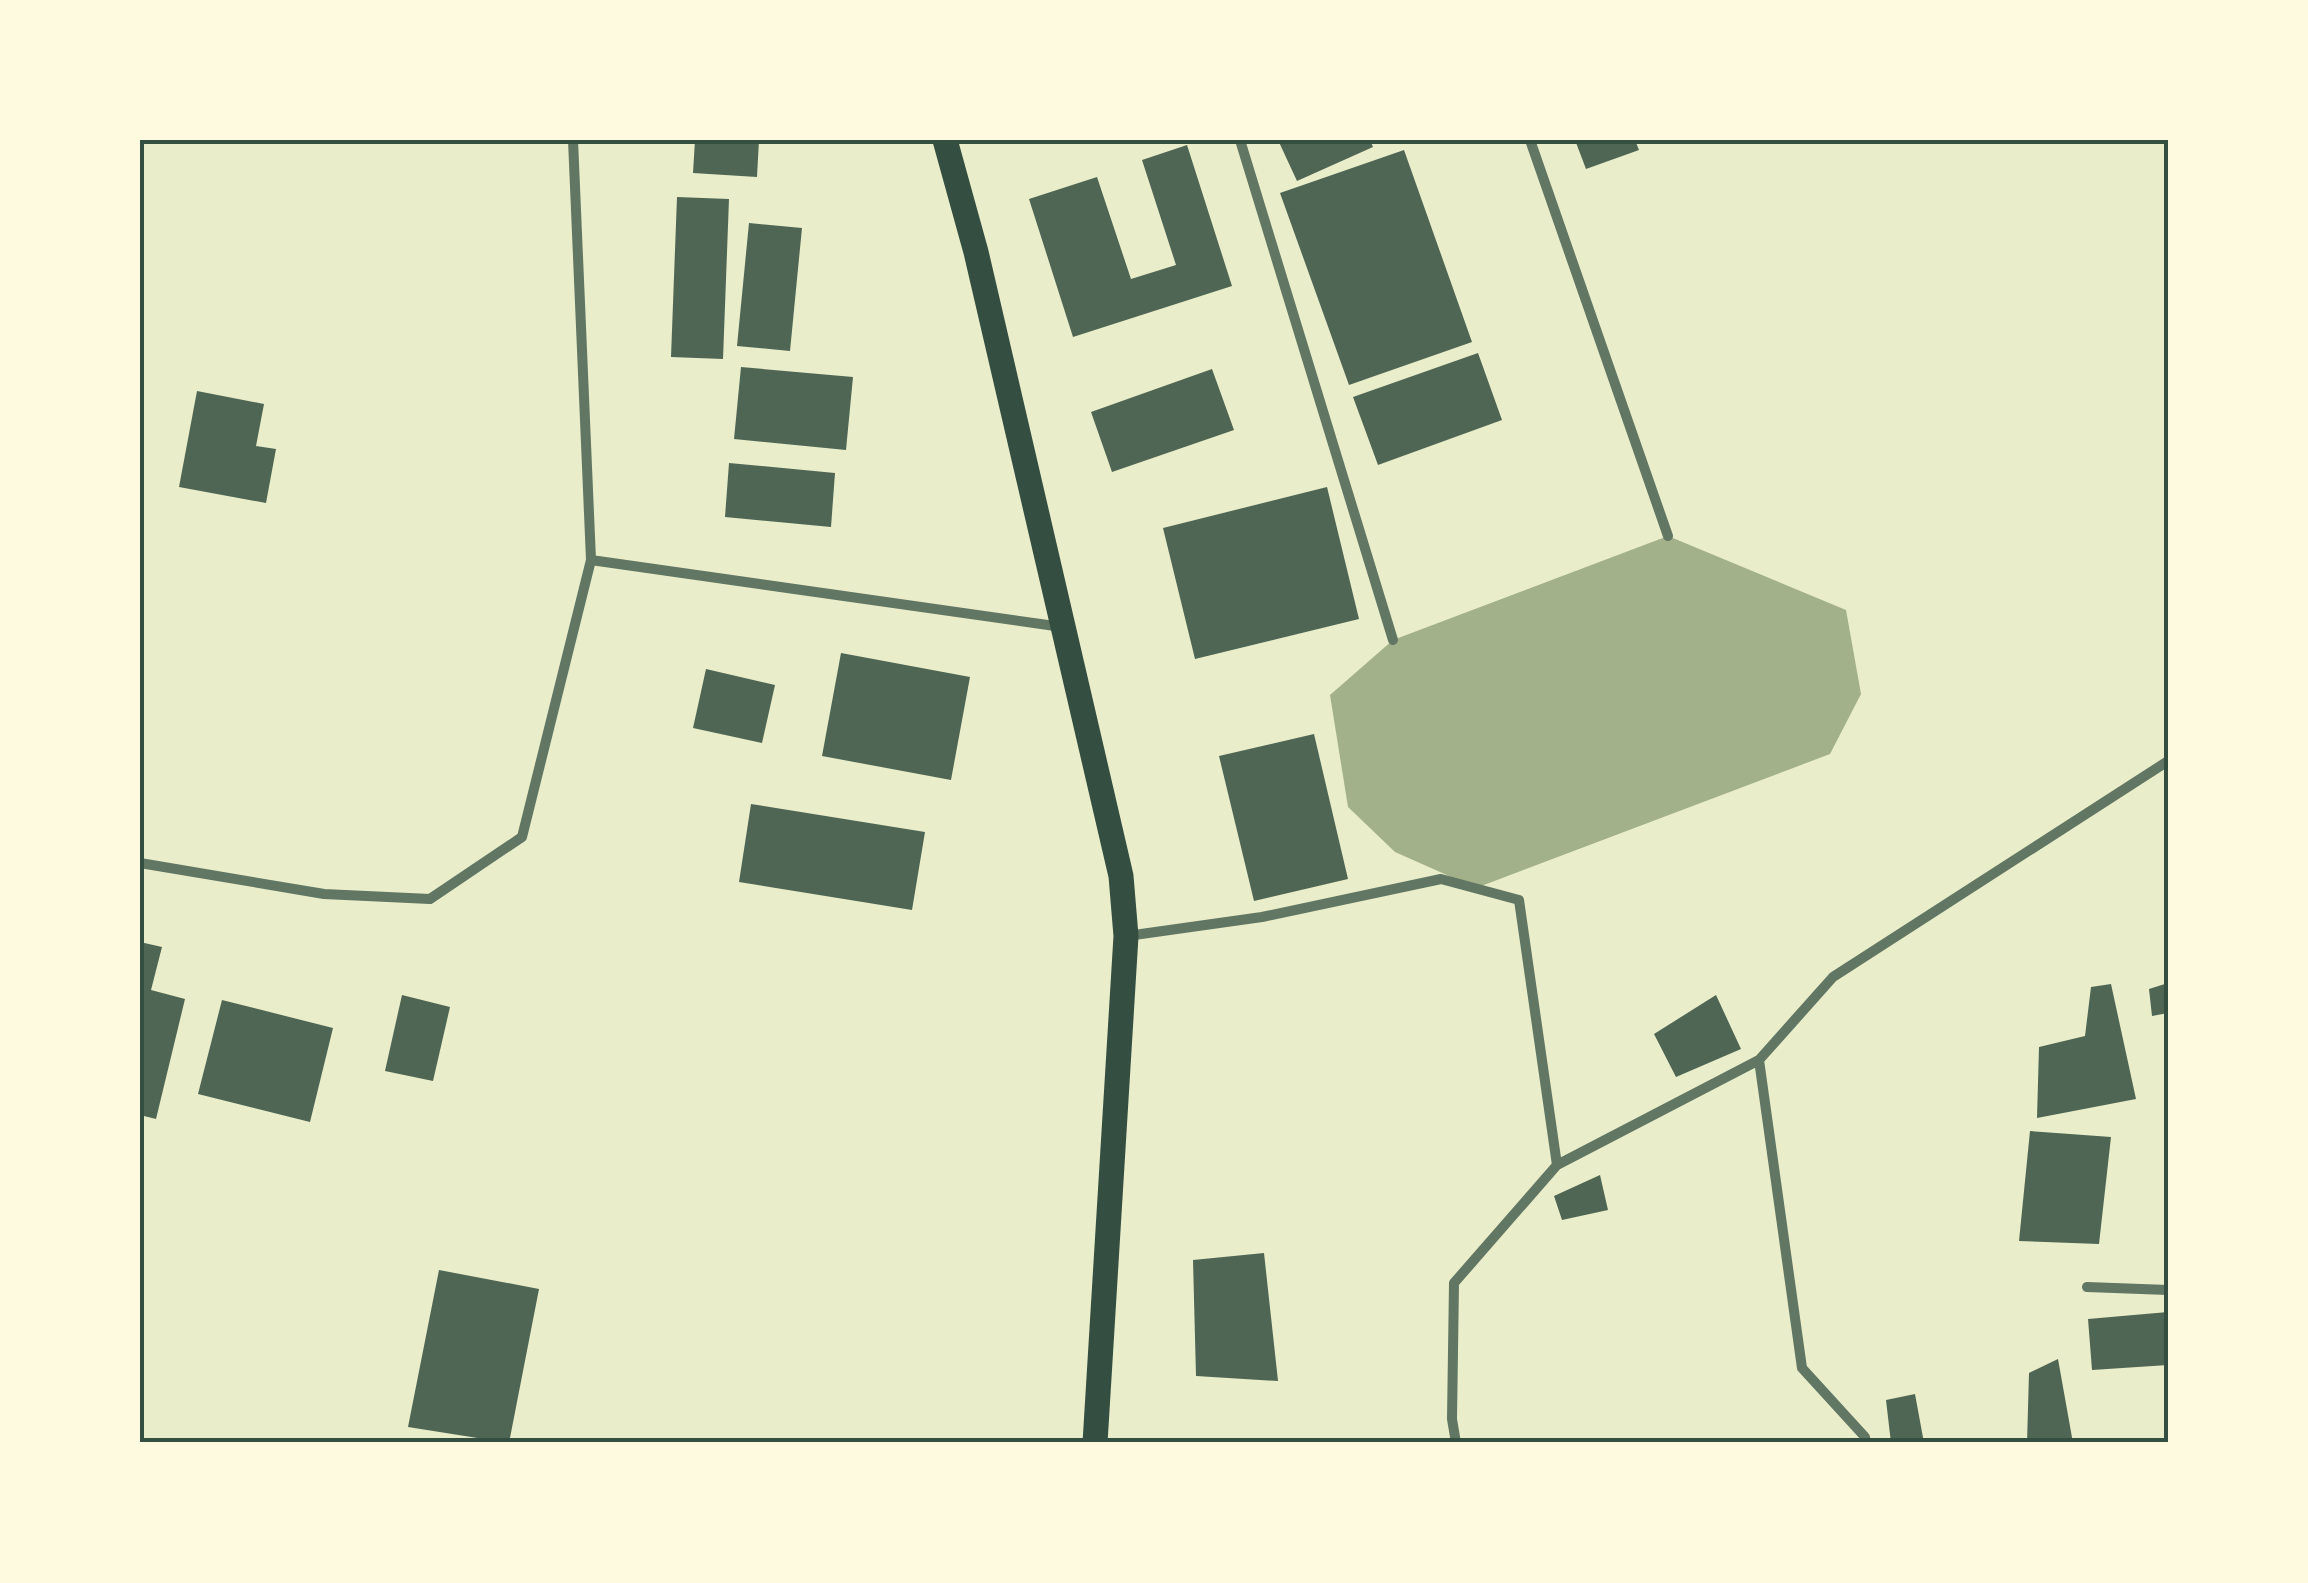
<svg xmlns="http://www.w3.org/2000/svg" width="2308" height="1583" viewBox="0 0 2308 1583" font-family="Lato,sans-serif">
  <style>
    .water { fill: #a3b18a }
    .building { fill: #4f6655 }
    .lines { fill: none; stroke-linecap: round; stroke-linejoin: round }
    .minor { stroke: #617663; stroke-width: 10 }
    .primary { stroke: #344e41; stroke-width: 25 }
    .neatline { fill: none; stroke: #344e41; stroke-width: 4 }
  </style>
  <rect width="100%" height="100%" fill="#e9edc9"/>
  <path class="water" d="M 1668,536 L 1846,610 L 1861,694 L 1830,754 L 1476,888 L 1395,852 L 1348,807 L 1330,695 L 1393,640 Z"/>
  <path class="building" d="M 695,140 L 759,140 L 757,177 L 693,173 Z
    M 1278,140 L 1370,140 L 1373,147 L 1297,181 Z
    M 1575,140 L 1635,140 L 1639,150 L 1586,169 Z
    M 1187,145 L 1232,286 L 1073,337 L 1029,199 L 1097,177 L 1131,279 L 1176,265 L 1142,160 Z
    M 1404,150 L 1472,342 L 1349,385 L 1280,193 Z
    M 677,197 L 729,199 L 723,359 L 671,357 Z
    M 749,223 L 802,228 L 790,351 L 737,346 Z
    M 1478,353 L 1502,420 L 1378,465 L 1353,397 Z
    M 741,367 L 853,377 L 846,450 L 734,439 Z
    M 1212,369 L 1234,430 L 1112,472 L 1091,412 Z
    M 197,391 L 264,404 L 256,446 L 276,449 L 266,503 L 179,487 Z
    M 729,463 L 835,473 L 831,527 L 725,517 Z
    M 1327,487 L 1359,619 L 1195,659 L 1163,528 Z
    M 841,653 L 970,677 L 951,780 L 822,756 Z
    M 706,669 L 775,685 L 762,743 L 693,728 Z
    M 1314,734 L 1348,879 L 1254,901 L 1219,756 Z
    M 751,804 L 925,832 L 912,910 L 739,882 Z
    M 140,942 L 162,947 L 151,990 L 185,999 L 156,1119 L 140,1115 Z
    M 2168,983 L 2168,1013 L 2152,1016 L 2149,989 Z
    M 2111,984 L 2136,1099 L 2037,1118 L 2039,1047 L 2085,1036 L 2091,987 Z
    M 402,995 L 450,1007 L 433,1081 L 385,1071 Z
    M 1716,995 L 1741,1049 L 1676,1077 L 1654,1034 Z
    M 222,1000 L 333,1028 L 310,1122 L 198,1094 Z
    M 2030,1131 L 2111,1137 L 2099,1244 L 2019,1241 Z
    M 1600,1175 L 1608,1210 L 1562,1220 L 1554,1196 Z
    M 1264,1253 L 1278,1381 L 1196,1376 L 1193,1260 Z
    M 439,1270 L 539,1289 L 509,1443 L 408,1427 Z
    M 2168,1312 L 2168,1365 L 2092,1370 L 2088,1319 Z
    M 2058,1359 L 2073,1443 L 2027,1443 L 2029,1373 Z
    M 1915,1394 L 1924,1443 L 1891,1443 L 1886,1400 Z"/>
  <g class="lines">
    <path class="minor" d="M 573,140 L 591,560 L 1062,627
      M 1240,140 L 1393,640
      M 1530,140 L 1668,536
      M 140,863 L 324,894 L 430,899 L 522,837 L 591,560
      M 1127,936 L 1262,917 L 1441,879 L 1519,900 L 1557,1165
      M 1759,1060 L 1802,1368 L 1865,1437 L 1866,1443
      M 2087,1287 L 2168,1290
      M 1456,1443 L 1452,1419 L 1454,1283 L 1557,1165 L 1759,1060 L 1833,977 L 2168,761"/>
    <path class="primary" d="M 945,140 L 976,252 L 1121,876 L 1126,936 L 1095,1443"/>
  </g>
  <rect width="2308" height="1583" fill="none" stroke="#fefae0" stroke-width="285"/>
  <rect x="142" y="142" width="2024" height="1298" class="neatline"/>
</svg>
